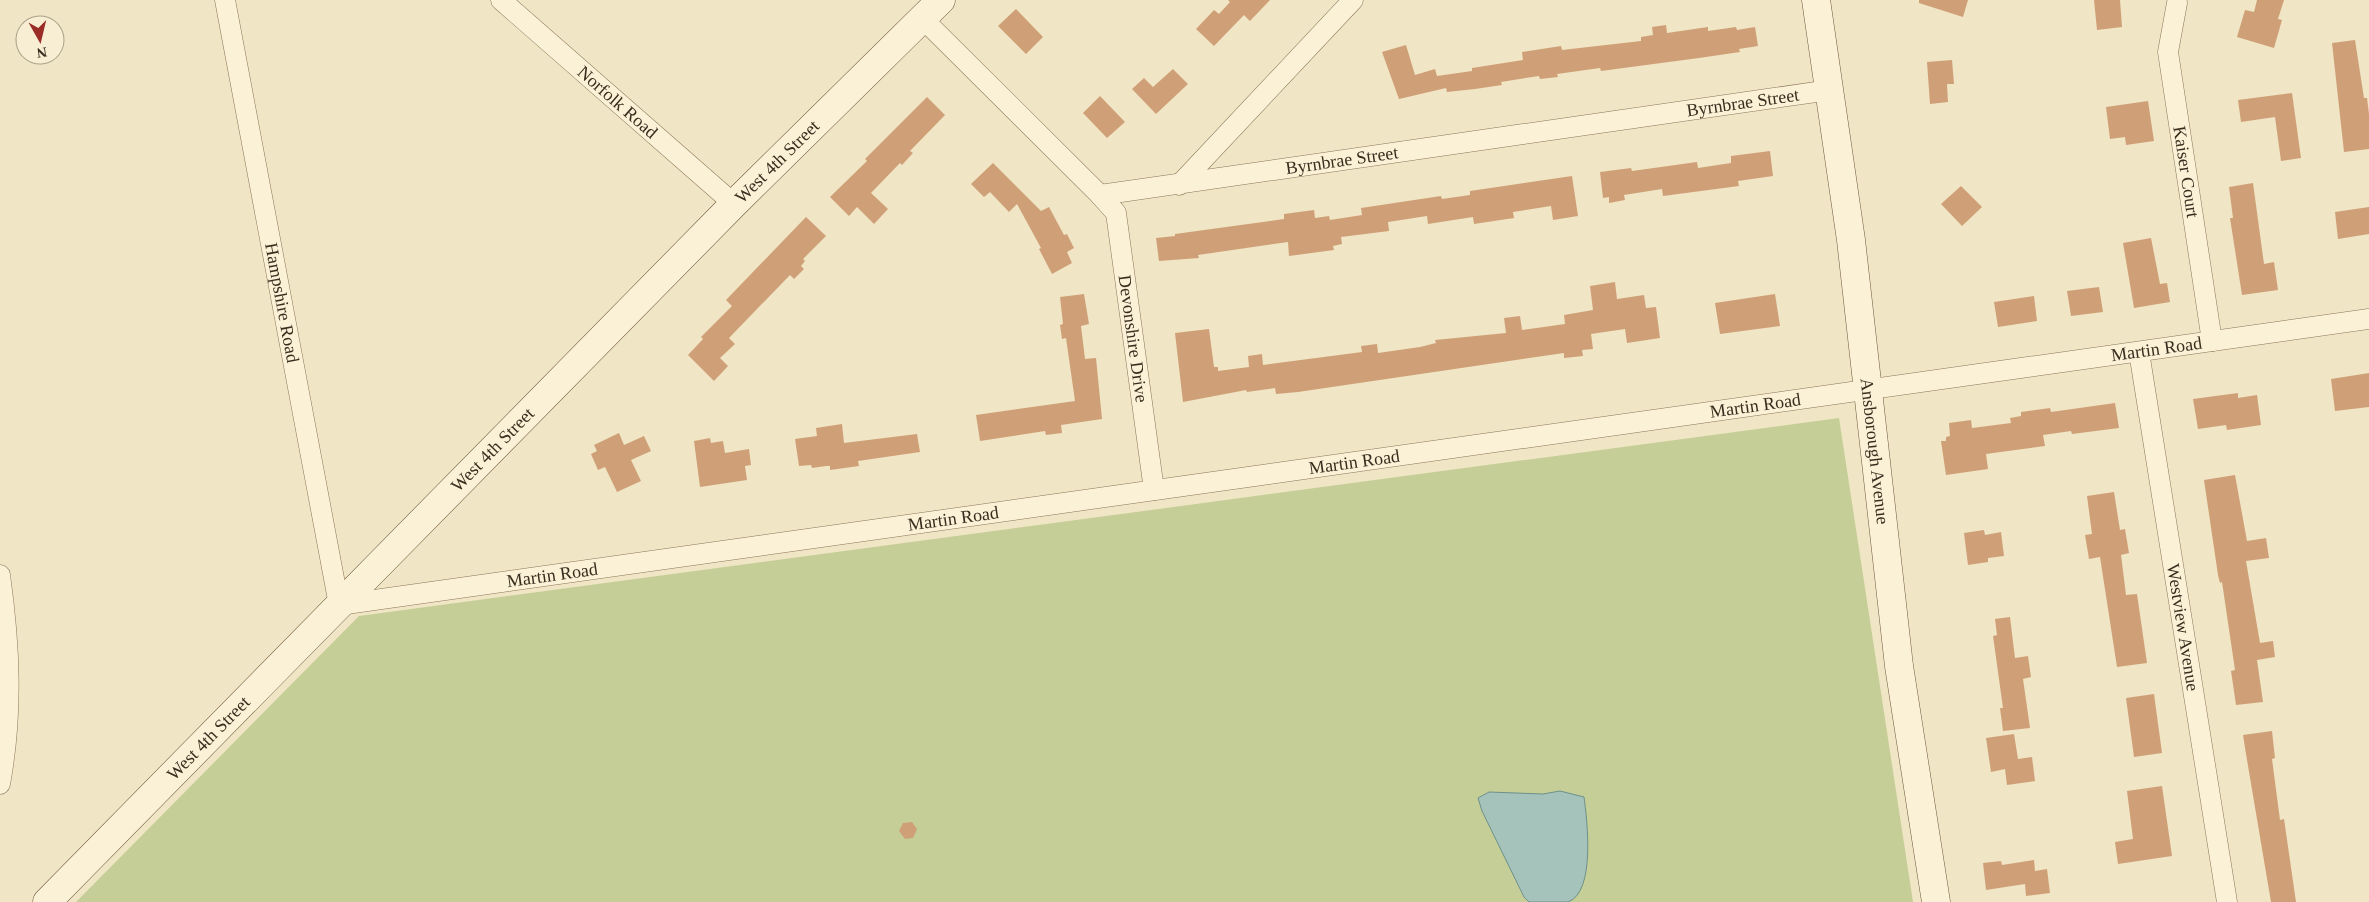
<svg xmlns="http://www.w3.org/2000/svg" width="2369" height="902" viewBox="0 0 2369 902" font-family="'Times New Roman',serif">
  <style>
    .green { fill: #c5ce97 }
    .water { fill: #a6c3bb; stroke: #6c918a }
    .building { fill: #cfa078 }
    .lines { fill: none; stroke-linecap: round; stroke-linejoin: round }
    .street-casing { stroke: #8b7659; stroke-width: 21 }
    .secondary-casing { stroke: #6d573c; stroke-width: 29 }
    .street { stroke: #faf1d7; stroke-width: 20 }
    .secondary { stroke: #faf1d7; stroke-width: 28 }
    .labels { text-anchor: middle; stroke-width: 4; stroke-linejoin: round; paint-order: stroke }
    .street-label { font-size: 18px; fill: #3a2d1e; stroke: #f7eed4 }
  </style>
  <rect width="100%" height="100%" fill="#f0e5c4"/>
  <path class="green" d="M 1839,418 L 1913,902 L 76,902 L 359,616 Z"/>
  <path class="water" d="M 1560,791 L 1584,797 C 1587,819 1596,892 1568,902 C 1557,902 1540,902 1529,902 L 1524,897 L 1482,811 L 1478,798 L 1489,792 L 1543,794 Z"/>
  <path class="building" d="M 1228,0 L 1270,0 L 1250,21 L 1244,15 L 1214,46 L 1196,29 L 1214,10 L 1219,14 L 1230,2 Z
    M 1919,0 L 1968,0 L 1963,17 L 1919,3 Z
    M 2094,0 L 2120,0 L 2122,27 L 2097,30 Z
    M 2257,0 L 2284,0 L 2278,19 L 2282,20 L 2274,48 L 2237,37 L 2245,10 L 2254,12 Z
    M 1016,9 L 1043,37 L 1026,54 L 998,26 Z
    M 1666,25 L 1667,33 L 1708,27 L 1708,31 L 1736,27 L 1737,30 L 1755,27 L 1758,46 L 1739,49 L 1740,52 L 1699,58 L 1601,71 L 1600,68 L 1557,74 L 1558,77 L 1540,79 L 1539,76 L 1501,82 L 1502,85 L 1475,89 L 1447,92 L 1446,88 L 1399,99 L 1382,52 L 1406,45 L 1415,75 L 1435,69 L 1437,76 L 1472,71 L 1472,68 L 1523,60 L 1522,52 L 1561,46 L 1562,50 L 1641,41 L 1641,37 L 1653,35 L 1652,27 Z
    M 2355,40 L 2364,98 L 2367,98 L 2369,114 L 2369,149 L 2344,152 L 2332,43 Z
    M 1952,60 L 1954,84 L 1947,84 L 1948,102 L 1930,104 L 1927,62 Z
    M 1173,69 L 1188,84 L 1156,114 L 1132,89 L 1144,78 L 1153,87 Z
    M 2292,93 L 2301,158 L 2281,161 L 2275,117 L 2241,122 L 2238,100 Z
    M 1100,96 L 1125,122 L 1107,138 L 1083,113 Z
    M 927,97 L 945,115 L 910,151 L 913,153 L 902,165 L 900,163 L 871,193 L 888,209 L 874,224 L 857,207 L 849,216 L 830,197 L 867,161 L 865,159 Z
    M 2148,101 L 2154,141 L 2126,145 L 2125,137 L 2110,139 L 2106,107 Z
    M 1770,151 L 1773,176 L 1738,181 L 1739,186 L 1663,196 L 1662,189 L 1624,195 L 1625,200 L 1609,203 L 1609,197 L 1603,198 L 1600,172 L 1631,168 L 1632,171 L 1697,162 L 1698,168 L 1731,163 L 1731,156 Z
    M 993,163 L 1041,211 L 1049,207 L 1064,235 L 1067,234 L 1074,248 L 1067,252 L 1072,263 L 1052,274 L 1039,249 L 1041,248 L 1017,204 L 1009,212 L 990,192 L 984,197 L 971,184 Z
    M 1572,176 L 1578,216 L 1553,220 L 1551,206 L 1513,212 L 1514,218 L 1474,224 L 1473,217 L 1428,224 L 1427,216 L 1388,222 L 1389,231 L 1341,237 L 1342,244 L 1333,246 L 1334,250 L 1289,256 L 1288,242 L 1198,255 L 1199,258 L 1159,261 L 1156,238 L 1175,236 L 1175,234 L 1284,219 L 1284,214 L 1314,210 L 1315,218 L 1329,216 L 1330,220 L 1362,215 L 1361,208 L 1441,196 L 1442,199 L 1470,195 L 1470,191 Z
    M 2253,183 L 2264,264 L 2274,262 L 2278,290 L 2242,295 L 2230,218 L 2233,218 L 2229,187 Z
    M 1961,186 L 1982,207 L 1962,226 L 1941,204 Z
    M 2369,207 L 2369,234 L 2338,239 L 2335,212 Z
    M 806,217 L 826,236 L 803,259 L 805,261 L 801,266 L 804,269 L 794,279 L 790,275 L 729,338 L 735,344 L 720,358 L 728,366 L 714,381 L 688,355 L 703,339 L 701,337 L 732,306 L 726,300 Z
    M 2151,238 L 2160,284 L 2167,283 L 2170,302 L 2134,308 L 2123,243 Z
    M 1615,282 L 1617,299 L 1644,295 L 1646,308 L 1656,307 L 1660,338 L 1627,343 L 1625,329 L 1591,334 L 1593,349 L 1582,350 L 1583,356 L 1564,358 L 1564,353 L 1298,392 L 1276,394 L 1275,388 L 1247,392 L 1246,390 L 1183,402 L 1175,333 L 1209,329 L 1214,367 L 1218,367 L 1218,371 L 1249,367 L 1248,356 L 1262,354 L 1263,365 L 1362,352 L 1361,346 L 1377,344 L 1378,353 L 1420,347 L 1436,343 L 1435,340 L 1506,333 L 1504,318 L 1520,316 L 1522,330 L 1565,324 L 1564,315 L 1593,310 L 1590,286 Z
    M 2099,287 L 2103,312 L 2071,316 L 2067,291 Z
    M 1084,294 L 1089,324 L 1081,326 L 1085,359 L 1096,358 L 1102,419 L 1061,425 L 1062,433 L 1046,435 L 1045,431 L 980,441 L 976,415 L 1075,401 L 1066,338 L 1062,339 L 1060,325 L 1063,324 L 1060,297 Z
    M 1775,294 L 1780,326 L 1720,334 L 1715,303 Z
    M 2034,296 L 2037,321 L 1998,327 L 1994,302 Z
    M 2369,373 L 2369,407 L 2335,411 L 2331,379 Z
    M 2238,393 L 2238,398 L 2257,395 L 2261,425 L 2227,430 L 2226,425 L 2198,429 L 2193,399 Z
    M 2115,403 L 2119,428 L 2072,434 L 2071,431 L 2043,435 L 2045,446 L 1986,454 L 1988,469 L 1946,475 L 1941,441 L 1946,441 L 1946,437 L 1950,436 L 1949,423 L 1971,420 L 1972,428 L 2011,423 L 2010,418 L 2021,416 L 2021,412 L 2050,408 L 2051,412 Z
    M 842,424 L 844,443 L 917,434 L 920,452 L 858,461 L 859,466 L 830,470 L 830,466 L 826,466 L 812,468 L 811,465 L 799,466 L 795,439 L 817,436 L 816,428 Z
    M 619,433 L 624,445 L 644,436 L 651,451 L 631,460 L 641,481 L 617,492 L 605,467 L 598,470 L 591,454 L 597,451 L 594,445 Z
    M 710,438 L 711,443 L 723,441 L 725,453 L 749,449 L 751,465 L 745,466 L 747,480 L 700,487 L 694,441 Z
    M 2235,475 L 2247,541 L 2266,538 L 2269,558 L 2246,561 L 2260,643 L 2273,641 L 2275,657 L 2257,660 L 2263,702 L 2236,705 L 2231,671 L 2235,670 L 2222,582 L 2220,583 L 2218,575 L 2204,480 Z
    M 2114,492 L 2120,530 L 2125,529 L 2129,553 L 2121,555 L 2126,595 L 2137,594 L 2147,663 L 2117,667 L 2100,557 L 2089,559 L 2085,535 L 2092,534 L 2087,496 Z
    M 1984,530 L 1985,535 L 2001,532 L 2004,556 L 1988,558 L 1988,562 L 1968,565 L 1964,533 Z
    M 2010,617 L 2015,658 L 2028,656 L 2031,677 L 2023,679 L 2030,728 L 2003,731 L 2000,708 L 2003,708 L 1993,636 L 1997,635 L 1995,619 Z
    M 2154,694 L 2162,753 L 2134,757 L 2126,698 Z
    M 2272,731 L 2275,758 L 2272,759 L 2280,820 L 2284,819 L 2296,902 L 2271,902 L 2246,754 L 2243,735 Z
    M 2014,734 L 2018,759 L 2032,757 L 2035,781 L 2007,785 L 2005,769 L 1991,772 L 1986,738 Z
    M 2162,786 L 2172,856 L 2118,864 L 2115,842 L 2133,839 L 2127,791 Z
    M 912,822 L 917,829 L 913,838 L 905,839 L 899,831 L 903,823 Z
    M 2034,860 L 2035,871 L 2047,869 L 2050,893 L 2026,896 L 2025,884 L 1986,890 L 1983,863 L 2001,861 L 2002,865 Z"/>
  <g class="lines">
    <defs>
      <g id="street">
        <path id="s1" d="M 225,0 L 339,605 L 2369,319"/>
        <path id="s2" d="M 501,0 L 734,204"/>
        <path id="s3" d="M 2177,3 L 2168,52 L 2212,341"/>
        <path id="s4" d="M 923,19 L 1100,195 L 1830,90"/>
        <path d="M 1179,185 L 1353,0"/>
        <path id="s5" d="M 1100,195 L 1116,213 L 1154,490"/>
        <path id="s6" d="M 2139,352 L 2227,902"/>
        <path d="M 0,575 C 10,646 13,713 0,784"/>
      </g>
      <g id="secondary">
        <path id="s7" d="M 1816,0 L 1851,240 L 1899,666 L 1936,902"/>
        <path id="s8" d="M 47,902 L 734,204 L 941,0"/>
      </g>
    </defs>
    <use href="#street" class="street-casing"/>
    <use href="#secondary" class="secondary-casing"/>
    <use href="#street" class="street"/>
    <use href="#secondary" class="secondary"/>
  </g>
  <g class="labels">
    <g class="street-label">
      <text dy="6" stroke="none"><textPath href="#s2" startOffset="155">Norfolk Road</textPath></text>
      <text dy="6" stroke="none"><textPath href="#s4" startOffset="899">Byrnbrae Street</textPath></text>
      <text dy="6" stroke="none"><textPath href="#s4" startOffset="494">Byrnbrae Street</textPath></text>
      <text dy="6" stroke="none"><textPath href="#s8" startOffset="1040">West 4th Street</textPath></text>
      <text dy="6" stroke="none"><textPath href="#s3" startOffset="171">Kaiser Court</textPath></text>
      <text dy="6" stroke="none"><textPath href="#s1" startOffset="308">Hampshire Road</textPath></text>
      <text dy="6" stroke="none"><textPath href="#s5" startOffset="151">Devonshire Drive</textPath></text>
      <text dy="6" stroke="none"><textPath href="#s1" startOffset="2451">Martin Road</textPath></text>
      <text dy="6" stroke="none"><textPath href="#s1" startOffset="2046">Martin Road</textPath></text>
      <text dy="6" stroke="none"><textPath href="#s8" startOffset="635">West 4th Street</textPath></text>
      <text dy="6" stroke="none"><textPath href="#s7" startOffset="455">Ansborough Avenue</textPath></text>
      <text dy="6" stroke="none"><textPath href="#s1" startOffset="1641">Martin Road</textPath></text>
      <text dy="6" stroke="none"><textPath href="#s1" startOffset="1236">Martin Road</textPath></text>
      <text dy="6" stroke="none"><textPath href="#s1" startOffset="831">Martin Road</textPath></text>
      <text dy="6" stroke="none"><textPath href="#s6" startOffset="279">Westview Avenue</textPath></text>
      <text dy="6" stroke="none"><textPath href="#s8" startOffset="230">West 4th Street</textPath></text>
    </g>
  </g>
  <g transform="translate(40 40) rotate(172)"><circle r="24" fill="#f7eed4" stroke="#aba18b"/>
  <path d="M0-4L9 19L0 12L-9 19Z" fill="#9c2c27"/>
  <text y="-8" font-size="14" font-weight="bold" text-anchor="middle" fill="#3a2d1e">N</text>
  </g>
</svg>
